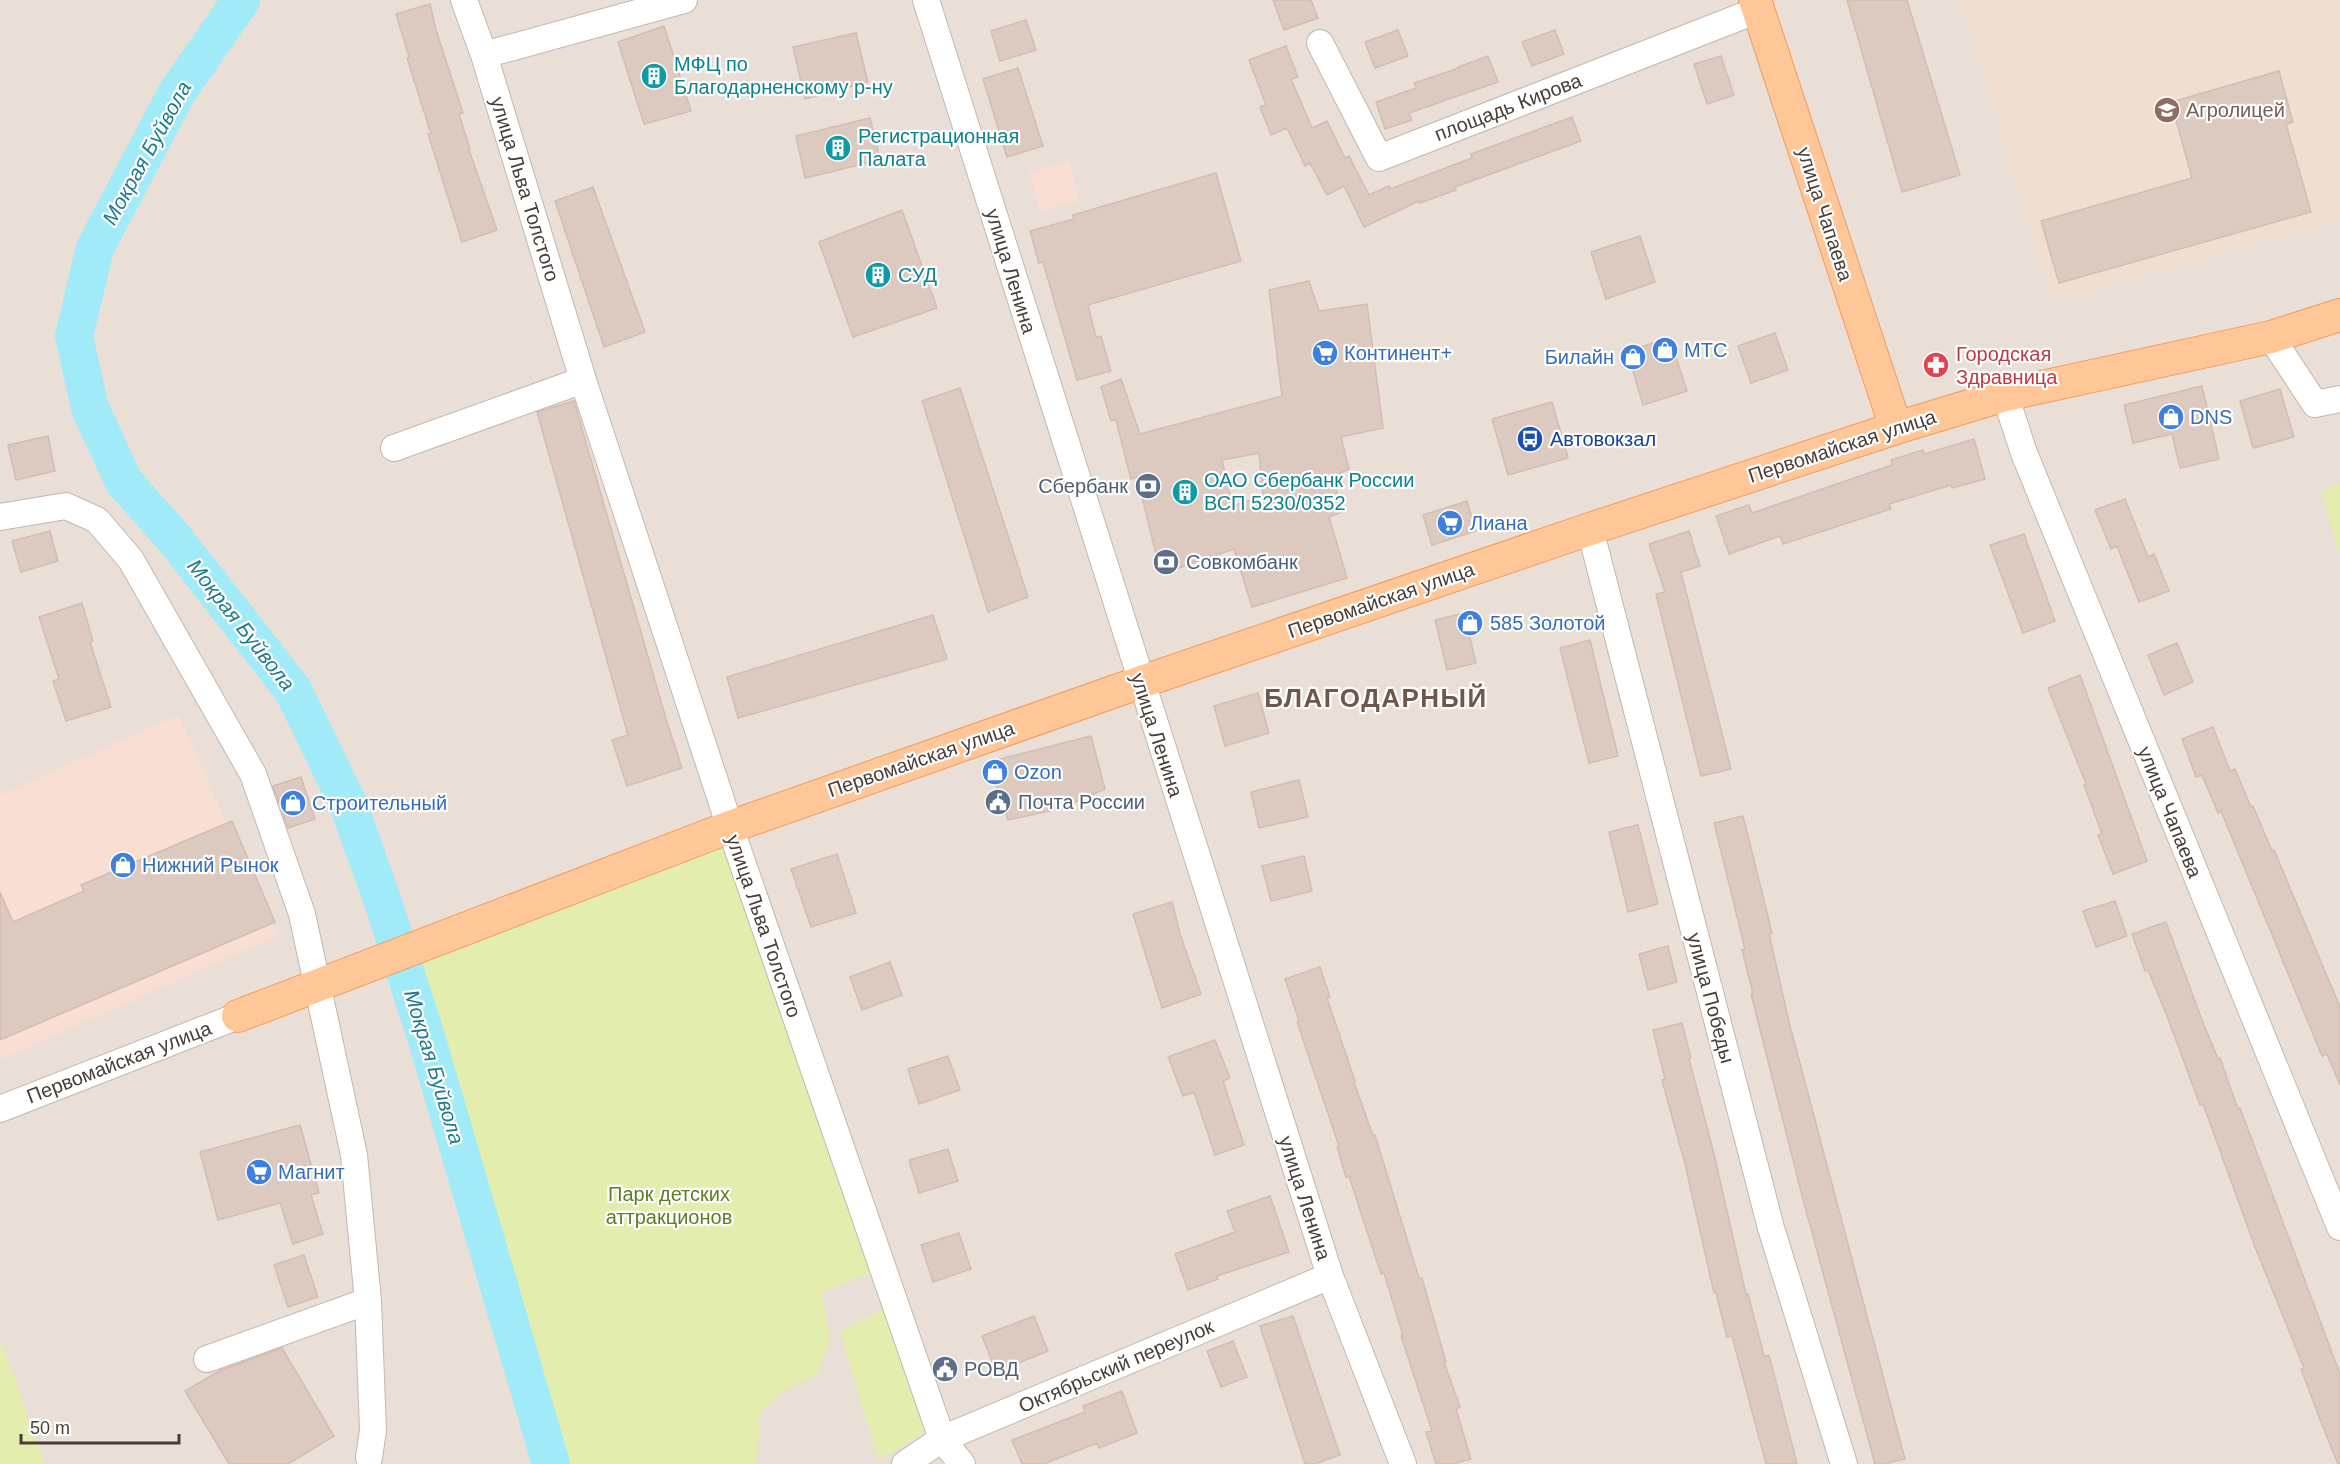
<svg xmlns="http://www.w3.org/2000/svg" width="2340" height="1464" viewBox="0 0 2340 1464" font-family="Arial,sans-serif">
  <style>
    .residential { fill: #eadfd6 }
    .commercial { fill: #f9dfd3 }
    .education { fill: #f0dfd1 }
    .green { fill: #e2edae }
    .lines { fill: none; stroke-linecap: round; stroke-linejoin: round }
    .river { stroke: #a0ebf7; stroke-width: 38 }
    .building { fill: #dcc9c0; stroke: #d4bcaf; stroke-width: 1.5; fill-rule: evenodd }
    .minor-casing { stroke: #c5b6ad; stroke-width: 28 }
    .major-casing { stroke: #ef9c5e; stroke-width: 34 }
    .minor { stroke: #fff; stroke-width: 26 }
    .major { stroke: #ffc698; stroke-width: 32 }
    .labels { text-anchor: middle; stroke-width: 4.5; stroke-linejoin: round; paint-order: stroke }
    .culture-label { font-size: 20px; fill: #0d838f; stroke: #fff; text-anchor: start }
    .street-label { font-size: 20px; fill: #4a3d36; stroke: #fff }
    .education-label { font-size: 20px; fill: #785e54; stroke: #fff; text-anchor: start }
    .shop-label { font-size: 20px; fill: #366cbe; stroke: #fff; text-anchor: start }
    .health-label { font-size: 20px; fill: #be3a42; stroke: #fff; text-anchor: start }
    .transit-label { font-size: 20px; fill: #164399; stroke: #fff; text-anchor: start }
    .service-label { font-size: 20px; fill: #4e5e75; stroke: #fff; text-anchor: start }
    .park-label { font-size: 20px; fill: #5d7d22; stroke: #fff }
    .water-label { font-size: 21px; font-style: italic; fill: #1e7b8c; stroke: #fff }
    .district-label { font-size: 26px; font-weight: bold; letter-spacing: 1.5px; fill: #6e584c; stroke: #fff }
  </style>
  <rect width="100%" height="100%" fill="#f6eee9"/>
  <path class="residential" d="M 0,0 L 2340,0 L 2340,1464 L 0,1464 Z"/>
  <path class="commercial" d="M 1069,161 L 1079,201 L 1041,212 L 1030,171 Z
    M 178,715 L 277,936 L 0,1060 L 0,795 Z"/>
  <path class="education" d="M 1961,0 L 2340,0 L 2340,220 L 2052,302 Z"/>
  <path class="green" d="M 2340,483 L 2340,556 L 2321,491 Z
    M 725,836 L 876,1271 L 822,1292 L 830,1339 L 818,1374 L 784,1391 L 761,1411 L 756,1464 L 569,1464 L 411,965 Z
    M 885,1308 L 925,1432 L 878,1460 L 840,1332 Z
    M 0,1339 L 45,1464 L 0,1464 Z"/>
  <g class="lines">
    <path class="river" d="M 241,0 L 176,94 L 95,248 L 74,336 L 90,408 L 124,482 L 174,538 L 293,690 L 348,804 L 381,896 L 427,1040 L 551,1464"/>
  </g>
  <path class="building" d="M 1273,0 L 1311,0 L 1318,18 L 1284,30 Z
    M 1847,0 L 1907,0 L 1960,175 L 1902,192 Z
    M 430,4 L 436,30 L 463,113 L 459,114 L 470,149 L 469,150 L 497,230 L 462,242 L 428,134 L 431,134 L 407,58 L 409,57 L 396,14 Z
    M 1026,20 L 1036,50 L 1000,61 L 991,31 Z
    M 664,26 L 691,111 L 644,124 L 618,42 Z
    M 1398,30 L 1408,56 L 1375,68 L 1365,42 Z
    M 1555,30 L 1564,54 L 1532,66 L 1522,42 Z
    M 856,33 L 868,82 L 805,99 L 793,47 Z
    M 1286,46 L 1298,77 L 1291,79 L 1312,128 L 1327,121 L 1345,158 L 1349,156 L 1369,195 L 1389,186 L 1390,189 L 1472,158 L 1471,154 L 1572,117 L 1581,141 L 1455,187 L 1456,190 L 1420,203 L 1419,201 L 1364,227 L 1344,186 L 1327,195 L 1310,163 L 1305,166 L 1287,128 L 1271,135 L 1260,107 L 1266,105 L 1249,60 Z
    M 1488,56 L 1498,82 L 1409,113 L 1412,120 L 1385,129 L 1376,102 L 1416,88 L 1414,83 L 1459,68 L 1458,67 Z
    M 1721,56 L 1734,95 L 1707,104 L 1694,64 Z
    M 1018,68 L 1043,146 L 1007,157 L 983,79 Z
    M 2279,71 L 2293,122 L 2286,124 L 2311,212 L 2059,283 L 2041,221 L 2192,178 L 2171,102 Z
    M 870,118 L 880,160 L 805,178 L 796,136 Z
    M 1216,173 L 1241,261 L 1088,305 L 1096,337 L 1101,336 L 1111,371 L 1077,380 L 1043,262 L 1039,263 L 1030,231 L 1074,219 L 1073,215 Z
    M 593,187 L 645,332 L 604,347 L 555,201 Z
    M 902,210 L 937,308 L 853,337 L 819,242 Z
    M 1640,236 L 1655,282 L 1606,299 L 1591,252 Z
    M 1309,281 L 1319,311 L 1367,304 L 1383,428 L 1341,437 L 1349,469 L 1333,476 L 1342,512 L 1329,517 L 1347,578 L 1252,607 L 1234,549 L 1161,574 L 1137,477 L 1131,479 L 1116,420 L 1111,421 L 1101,387 L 1121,379 L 1140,434 L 1282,396 L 1269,290 ZM 1259,453 L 1263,496 L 1233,506 L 1222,460 Z
    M 1775,333 L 1788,370 L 1751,383 L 1738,346 Z
    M 1670,338 L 1687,391 L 1643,405 L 1627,351 Z
    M 2202,386 L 2219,459 L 2180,468 L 2172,434 L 2133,443 L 2124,405 Z
    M 960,388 L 1028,597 L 988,612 L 922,401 Z
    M 2280,389 L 2294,437 L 2253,448 L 2240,401 Z
    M 574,401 L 667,722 L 682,768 L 627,786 L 612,740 L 628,735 L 537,412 Z
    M 1552,402 L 1568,458 L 1508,475 L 1492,419 Z
    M 48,436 L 55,471 L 16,480 L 8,445 Z
    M 1974,439 L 1985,479 L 1952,488 L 1951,485 L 1889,504 L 1891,509 L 1783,544 L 1780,536 L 1729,554 L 1716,516 L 1749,505 L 1752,513 L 1892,465 L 1891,460 L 1923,450 L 1924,454 Z
    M 2125,499 L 2148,557 L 2154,554 L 2169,591 L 2139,602 L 2117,546 L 2111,549 L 2095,510 Z
    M 1467,501 L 1476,531 L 1432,545 L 1423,515 Z
    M 50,531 L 58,561 L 21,572 L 12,541 Z
    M 1689,531 L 1700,566 L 1681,572 L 1731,769 L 1701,776 L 1656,594 L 1665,592 L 1649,544 Z
    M 2024,534 L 2055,621 L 2023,633 L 1990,545 Z
    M 82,603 L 93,641 L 90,642 L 111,707 L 66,721 L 53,681 L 59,679 L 39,617 Z
    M 1464,613 L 1476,663 L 1447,670 L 1435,620 Z
    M 933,615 L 947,659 L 738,718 L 727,677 Z
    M 1590,640 L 1618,756 L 1589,763 L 1560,648 Z
    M 2177,643 L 2193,682 L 2164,695 L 2148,655 Z
    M 2080,675 L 2147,861 L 2113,874 L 2098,835 L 2102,834 L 2084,785 L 2086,784 L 2048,688 Z
    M 1258,693 L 1269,733 L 1225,746 L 1214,706 Z
    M 2213,727 L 2230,771 L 2235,769 L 2251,807 L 2253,806 L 2272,851 L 2274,850 L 2340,1007 L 2340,1085 L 2327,1054 L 2322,1056 L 2221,811 L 2218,813 L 2202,775 L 2196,777 L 2182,739 Z
    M 1091,736 L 1105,789 L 1059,809 L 1008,820 L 988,762 Z
    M 301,777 L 315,819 L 288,828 L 273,786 Z
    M 1299,780 L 1308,817 L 1259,828 L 1251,792 Z
    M 1743,816 L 1772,933 L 1769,934 L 1789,1022 L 1905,1459 L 1884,1464 L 1875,1464 L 1804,1203 L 1751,994 L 1753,994 L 1742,950 L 1745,949 L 1714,823 Z
    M 232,821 L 275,922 L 0,1040 L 0,892 L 13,922 L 84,891 L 81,885 Z
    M 1638,825 L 1658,904 L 1628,912 L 1609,832 Z
    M 837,854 L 856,913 L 811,927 L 791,869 Z
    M 1304,856 L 1312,891 L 1271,901 L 1262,866 Z
    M 2115,901 L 2127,936 L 2096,947 L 2083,911 Z
    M 1172,902 L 1180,934 L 1201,994 L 1162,1008 L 1133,914 Z
    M 2166,922 L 2200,1015 L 2218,1059 L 2220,1058 L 2238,1109 L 2240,1108 L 2340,1374 L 2340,1464 L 2338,1464 L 2321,1422 L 2301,1369 L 2304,1368 L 2255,1247 L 2203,1104 L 2200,1105 L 2167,1016 L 2148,970 L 2145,971 L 2132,934 Z
    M 1668,946 L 1677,982 L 1648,990 L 1639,954 Z
    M 890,962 L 902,995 L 862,1010 L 850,977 Z
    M 1320,967 L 1330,997 L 1327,998 L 1355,1081 L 1354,1082 L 1373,1136 L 1375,1135 L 1419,1278 L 1422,1278 L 1446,1362 L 1444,1362 L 1460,1407 L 1456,1409 L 1471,1459 L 1453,1464 L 1436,1464 L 1426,1432 L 1432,1431 L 1401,1336 L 1403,1336 L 1384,1273 L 1381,1274 L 1349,1176 L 1346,1177 L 1337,1147 L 1339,1146 L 1297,1022 L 1299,1021 L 1285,979 Z
    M 1682,1023 L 1691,1058 L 1689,1059 L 1713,1150 L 1746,1294 L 1748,1294 L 1764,1356 L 1769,1355 L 1797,1464 L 1766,1464 L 1732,1336 L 1727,1337 L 1716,1293 L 1714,1293 L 1685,1164 L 1662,1080 L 1665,1079 L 1653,1030 Z
    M 1215,1040 L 1230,1078 L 1223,1081 L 1244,1145 L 1215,1155 L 1194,1092 L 1183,1096 L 1168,1057 Z
    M 948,1056 L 960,1090 L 919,1104 L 908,1069 Z
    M 300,1125 L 319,1193 L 311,1195 L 323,1234 L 293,1244 L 280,1203 L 218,1220 L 200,1152 Z
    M 948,1149 L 958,1181 L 919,1193 L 909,1160 Z
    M 1270,1196 L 1289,1252 L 1217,1276 L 1218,1279 L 1188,1290 L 1175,1254 L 1235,1232 L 1227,1211 Z
    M 959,1233 L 971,1269 L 933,1282 L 921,1245 Z
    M 304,1255 L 318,1297 L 288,1307 L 274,1265 Z
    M 1034,1316 L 1048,1351 L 996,1372 L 982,1336 Z
    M 1293,1316 L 1340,1455 L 1315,1464 L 1305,1464 L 1260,1326 Z
    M 1233,1341 L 1247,1377 L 1221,1387 L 1207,1351 Z
    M 282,1348 L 334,1436 L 288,1464 L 229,1464 L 185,1391 L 221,1370 Z
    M 1122,1391 L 1137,1433 L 1099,1448 L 1097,1443 L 1044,1464 L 1022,1464 L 1012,1440 L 1085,1412 L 1083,1406 Z"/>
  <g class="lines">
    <defs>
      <path id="minor" d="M 926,0 L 1330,1276 L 1403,1464
        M 1320,43 L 1379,158 L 1758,10
        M 484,55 L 684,0
        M 2271,337 L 2315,404 L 2340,399
        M 583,380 L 730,827 L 942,1439 L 962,1464
        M 2005,395 L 2024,453 L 2340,1227
        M 394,448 L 583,380 L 484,55 L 464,0
        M 0,517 L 66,506 L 97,520 L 131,560 L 253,774 L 302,914 L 354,1155 L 368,1301 L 207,1359
        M 1590,529 L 1771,1228 L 1844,1464
        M 0,1109 L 238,1016
        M 368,1301 L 373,1430 L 369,1458
        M 905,1464 L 942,1439 L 1330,1276"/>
      <path id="major" d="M 1755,0 L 1896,428
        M 238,1016 L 730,827 L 1141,682 L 1590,529 L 1896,428 L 2005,395 L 2271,337 L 2340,315"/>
    </defs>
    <use href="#minor" class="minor-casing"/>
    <use href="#major" class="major-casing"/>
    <use href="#minor" class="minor"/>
    <use href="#major" class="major"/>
  </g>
  <defs>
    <symbol id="building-disc" viewBox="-11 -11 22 22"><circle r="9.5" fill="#0f9aa8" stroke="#fff"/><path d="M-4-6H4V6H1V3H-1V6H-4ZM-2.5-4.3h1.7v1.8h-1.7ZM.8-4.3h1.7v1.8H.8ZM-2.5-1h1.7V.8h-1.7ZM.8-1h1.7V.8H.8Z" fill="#fff"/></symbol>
    <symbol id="university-disc" viewBox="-11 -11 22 22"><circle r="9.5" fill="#8d6e63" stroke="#fff"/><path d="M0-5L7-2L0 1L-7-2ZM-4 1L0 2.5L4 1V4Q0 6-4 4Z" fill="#fff"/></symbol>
    <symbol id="shop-disc" viewBox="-11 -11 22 22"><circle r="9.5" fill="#3f7fe0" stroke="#fff"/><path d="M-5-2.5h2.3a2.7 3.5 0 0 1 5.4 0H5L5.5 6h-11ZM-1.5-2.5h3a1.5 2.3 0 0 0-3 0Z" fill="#fff"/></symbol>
    <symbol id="supermarket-disc" viewBox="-11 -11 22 22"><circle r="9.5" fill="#3f7fe0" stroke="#fff"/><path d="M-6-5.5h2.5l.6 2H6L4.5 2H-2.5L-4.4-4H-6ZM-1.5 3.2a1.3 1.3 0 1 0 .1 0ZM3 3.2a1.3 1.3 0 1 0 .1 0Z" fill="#fff"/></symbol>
    <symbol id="pharmacy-disc" viewBox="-11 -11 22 22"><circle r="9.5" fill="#e0444e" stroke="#fff"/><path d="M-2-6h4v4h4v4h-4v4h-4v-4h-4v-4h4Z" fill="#fff"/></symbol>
    <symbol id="bus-disc" viewBox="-11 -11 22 22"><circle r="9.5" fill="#1a4fb4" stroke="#fff"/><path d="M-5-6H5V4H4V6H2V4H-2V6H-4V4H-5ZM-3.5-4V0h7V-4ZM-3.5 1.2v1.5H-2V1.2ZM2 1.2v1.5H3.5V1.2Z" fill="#fff"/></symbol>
    <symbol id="bank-disc" viewBox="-11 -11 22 22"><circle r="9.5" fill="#5c6f8a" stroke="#fff"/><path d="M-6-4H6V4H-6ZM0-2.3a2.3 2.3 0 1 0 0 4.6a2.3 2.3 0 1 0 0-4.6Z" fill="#fff"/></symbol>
    <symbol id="civic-disc" viewBox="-11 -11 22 22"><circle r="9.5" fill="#5c6f8a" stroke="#fff"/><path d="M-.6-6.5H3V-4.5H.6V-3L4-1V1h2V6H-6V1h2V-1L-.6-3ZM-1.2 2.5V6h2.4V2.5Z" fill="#fff"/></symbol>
  </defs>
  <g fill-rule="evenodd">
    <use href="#building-disc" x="639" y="61" width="30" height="30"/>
    <use href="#university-disc" x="2152" y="95" width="30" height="30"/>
    <use href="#building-disc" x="823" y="133" width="30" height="30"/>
    <use href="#building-disc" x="863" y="260" width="30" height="30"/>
    <use href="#shop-disc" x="1650" y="335" width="30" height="30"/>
    <use href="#supermarket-disc" x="1310" y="338" width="30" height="30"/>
    <use href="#shop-disc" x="1618" y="342" width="30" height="30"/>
    <use href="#pharmacy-disc" x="1921" y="350" width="30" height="30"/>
    <use href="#shop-disc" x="2156" y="402" width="30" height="30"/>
    <use href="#bus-disc" x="1515" y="424" width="30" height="30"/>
    <use href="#bank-disc" x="1133" y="471" width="30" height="30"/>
    <use href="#building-disc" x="1170" y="477" width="30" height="30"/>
    <use href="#supermarket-disc" x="1435" y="508" width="30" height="30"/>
    <use href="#bank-disc" x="1151" y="547" width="30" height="30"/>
    <use href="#shop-disc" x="1455" y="608" width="30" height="30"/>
    <use href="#shop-disc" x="980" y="757" width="30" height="30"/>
    <use href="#civic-disc" x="983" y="787" width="30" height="30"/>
    <use href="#shop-disc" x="278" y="788" width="30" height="30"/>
    <use href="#shop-disc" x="108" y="850" width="30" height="30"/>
    <use href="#supermarket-disc" x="244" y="1157" width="30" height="30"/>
    <use href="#civic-disc" x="930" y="1354" width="30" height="30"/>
  </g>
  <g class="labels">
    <g class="culture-label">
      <text x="674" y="71">МФЦ по<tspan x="674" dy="23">Благодарненскому р-ну</tspan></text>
      <text x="858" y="143">Регистрационная<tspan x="858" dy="23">Палата</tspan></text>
      <text x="898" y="282">СУД</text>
      <text x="1204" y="487">ОАО Сбербанк России<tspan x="1204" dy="23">ВСП 5230/0352</tspan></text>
    </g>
    <g class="street-label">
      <text transform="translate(1508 107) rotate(-21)" y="7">площадь Кирова</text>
      <text transform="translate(525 189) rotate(73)" y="7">улица Льва Толстого</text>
      <text transform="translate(1825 214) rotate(72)" y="7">улица Чапаева</text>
      <text transform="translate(1011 271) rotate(73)" y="7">улица Ленина</text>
      <text transform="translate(1842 446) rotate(-18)" y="7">Первомайская улица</text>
      <text transform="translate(1381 600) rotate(-19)" y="7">Первомайская улица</text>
      <text transform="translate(1157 735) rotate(72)" y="7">улица Ленина</text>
      <text transform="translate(921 759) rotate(-19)" y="7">Первомайская улица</text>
      <text transform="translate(2170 812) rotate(68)" y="7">улица Чапаева</text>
      <text transform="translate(764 926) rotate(71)" y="7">улица Льва Толстого</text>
      <text transform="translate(1711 998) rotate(75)" y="7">улица Победы</text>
      <text transform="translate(119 1062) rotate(-21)" y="7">Первомайская улица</text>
      <text transform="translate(1305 1198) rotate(72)" y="7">улица Ленина</text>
      <text transform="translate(1116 1366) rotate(-23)" y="7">Октябрьский переулок</text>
    </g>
    <g class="education-label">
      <text x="2186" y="117">Агролицей</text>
    </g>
    <g class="shop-label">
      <text x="1684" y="357">МТС</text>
      <text x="1344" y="360">Континент+</text>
      <text x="1614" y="364" text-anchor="end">Билайн</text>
      <text x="2190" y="424">DNS</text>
      <text x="1470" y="530">Лиана</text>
      <text x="1490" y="630">585 Золотой</text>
      <text x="1014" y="779">Ozon</text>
      <text x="312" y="810">Строительный</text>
      <text x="142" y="872">Нижний Рынок</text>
      <text x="278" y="1179">Магнит</text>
    </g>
    <g class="health-label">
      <text x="1956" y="361">Городская<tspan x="1956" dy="23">Здравница</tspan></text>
    </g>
    <g class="transit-label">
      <text x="1550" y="446">Автовокзал</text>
    </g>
    <g class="service-label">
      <text x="1128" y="493" text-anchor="end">Сбербанк</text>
      <text x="1186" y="569">Совкомбанк</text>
      <text x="1018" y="809">Почта России</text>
      <text x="964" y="1376">РОВД</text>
    </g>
    <g class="park-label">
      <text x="669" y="1201">Парк детских<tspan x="669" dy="23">аттракционов</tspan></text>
    </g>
    <g class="water-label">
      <text transform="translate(147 153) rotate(-61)" y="7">Мокрая Буйвола</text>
      <text transform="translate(241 625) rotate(52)" y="7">Мокрая Буйвола</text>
      <text transform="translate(434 1067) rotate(73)" y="7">Мокрая Буйвола</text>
    </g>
    <g class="district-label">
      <text x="1376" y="707">БЛАГОДАРНЫЙ</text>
    </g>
  </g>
  <path d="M21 1434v9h158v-9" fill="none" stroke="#4a3d36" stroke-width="3"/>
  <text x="30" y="1434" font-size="18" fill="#4a3d36" stroke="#ffffff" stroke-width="4.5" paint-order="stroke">50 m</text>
</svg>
